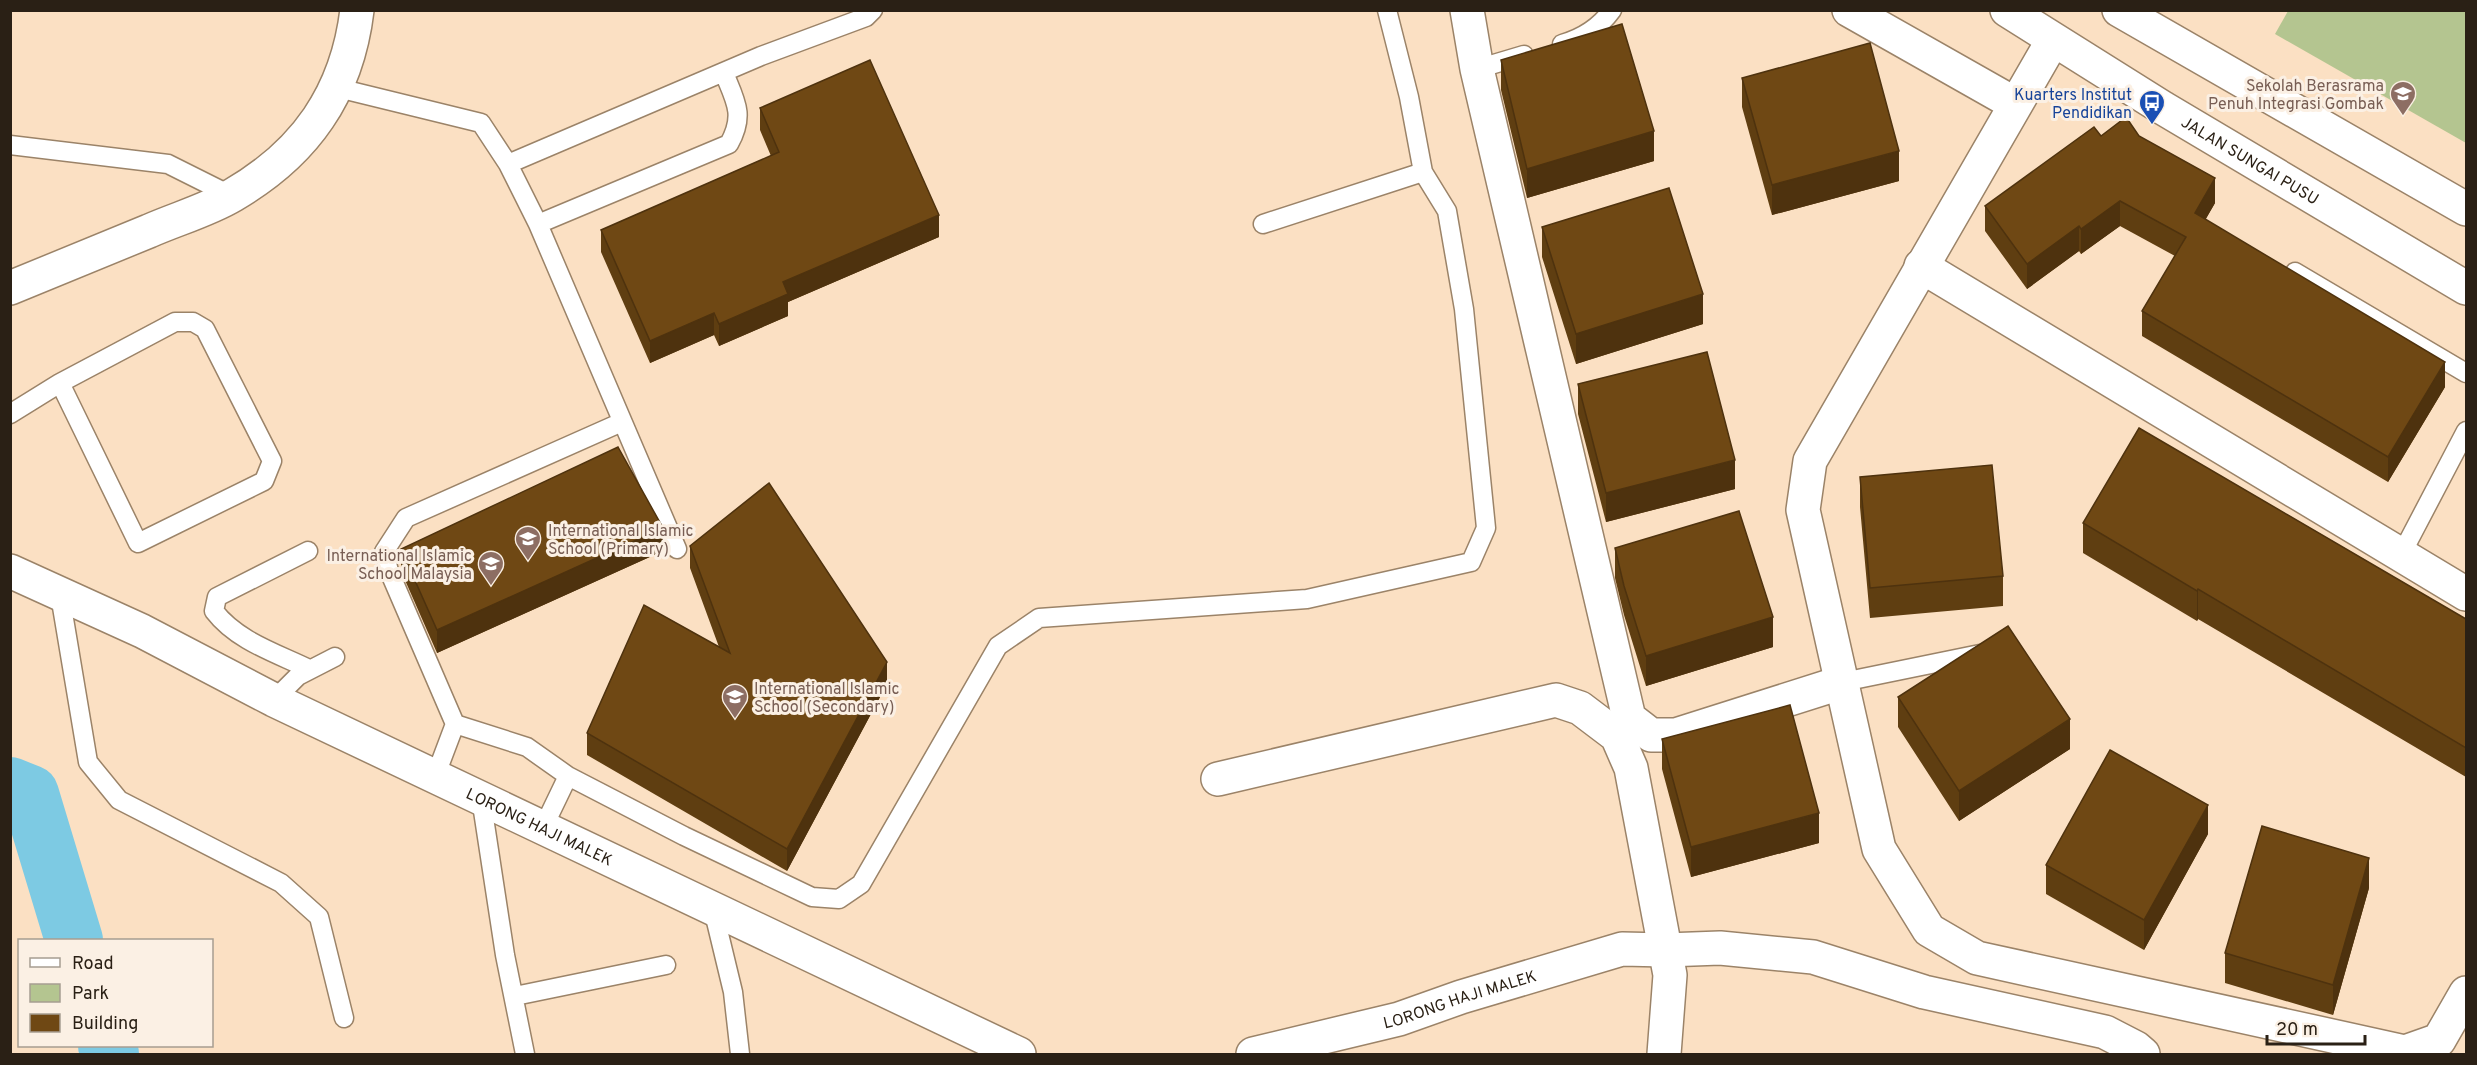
<svg xmlns="http://www.w3.org/2000/svg" width="2477" height="1065" viewBox="0 0 2477 1065" font-family="Overpass,sans-serif">
  <style>
    .green { fill: #b4c590 }
    .lines { fill: none; stroke-linecap: round; stroke-linejoin: round }
    .river { stroke: #7dcae3; stroke-width: 58 }
    .lane-casing { stroke: #9b8368; stroke-width: 21 }
    .street-casing { stroke: #9b8368; stroke-width: 36 }
    .secondary-casing { stroke: #9b8368; stroke-width: 36 }
    .lane { stroke: #fff; stroke-width: 18 }
    .street { stroke: #fff; stroke-width: 33 }
    .secondary { stroke: #fff; stroke-width: 33 }
    .wall { fill: #5f3e11 }
    .shaded-wall { fill: #4e320e }
    .building { fill: #6f4814; stroke: #4e320e; stroke-width: 1.5 }
    .labels { text-anchor: middle; stroke-width: 6; stroke-linejoin: round; paint-order: stroke }
    .education-label { font-size: 16px; fill: #785e54; stroke: #fbf0e4; text-anchor: end }
    .transit-label { font-size: 16px; fill: #164399; stroke: #fbf0e4; text-anchor: end }
    .street-label { font-size: 16px; fill: #2a2015; stroke: #fbf0e4 }
  </style>
  <rect width="100%" height="100%" fill="#fbe0c3"/>
  <path class="green" d="M 2288,11 L 2466,11 L 2466,143 L 2275,34 Z"/>
  <g class="lines">
    <path class="river" d="M 10,786 L 30,794 L 74,940
      M 107,1046 L 110,1054"/>
    <defs>
      <path id="lane" d="M 1562,44 C 1583,38 1599,28 1612,10
        M 1477,69 L 1524,55
        M 338,88 L 481,123 L 508,164 L 761,56 L 866,17 L 873,10
        M 10,145 L 168,164 L 232,196
        M 508,164 L 538,224 L 729,144 C 745,115 736,102 724,73
        M 538,224 L 677,549
        M 1263,224 L 1423,172
        M 2295,272 L 2466,373
        M 10,414 L 60,383 L 175,322 L 193,322 L 205,329 L 272,461 L 264,481 L 138,543 L 60,383
        M 622,422 L 406,518 L 384,552 L 389,571 L 455,724 L 527,747 L 568,776 L 684,836 L 812,897 L 839,899 L 861,884 L 998,646 L 1039,618 L 1307,599 L 1471,562 L 1486,528 L 1464,309 L 1447,211 L 1423,172 L 1409,97 L 1387,10
        M 308,551 L 217,597 L 214,611 C 237,641 276,653 309,669
        M 2401,555 L 2466,431
        M 60,595 L 88,762 L 119,800 L 281,883 L 319,917 L 344,1018
        M 1843,682 L 1980,654
        M 274,700 L 298,676 L 335,657
        M 435,777 L 455,724
        M 481,798 L 505,955 L 525,1054
        M 543,828 L 568,776
        M 713,909 L 733,992 L 740,1054
        M 515,996 L 666,965"/>
      <g id="street">
        <path d="M 1467,10 L 1477,69 L 1629,718 L 1651,735 L 1676,735 L 1843,682"/>
        <path d="M 1849,10 L 2015,104"/>
        <path d="M 2053,40 L 1810,461 L 1803,510 L 1879,849 L 1929,930 L 1977,958 L 2405,1052 L 2439,1040 L 2466,993"/>
        <path d="M 1921,266 L 2466,594"/>
        <path id="s1" d="M 10,571 L 142,631 L 274,700 L 1019,1054"/>
        <path d="M 1218,779 L 1556,700 L 1580,708 L 1617,736 L 1631,768 L 1670,975 L 1664,1054"/>
        <path id="s2" d="M 1253,1054 L 1399,1019 L 1461,997 L 1622,949 L 1666,950 L 1720,948 L 1813,957 L 1924,992 L 2105,1032 L 2136,1048 L 2143,1054"/>
      </g>
      <g id="secondary">
        <path id="s3" d="M 2007,10 L 2163,108 L 2466,288"/>
        <path d="M 2119,10 L 2466,209"/>
        <path d="M 10,288 C 57,269 103,250 149,231 C 176,219 208,210 233,195 C 305,153 347,94 357,10"/>
      </g>
    </defs>
    <use href="#lane" class="lane-casing"/>
    <use href="#street" class="street-casing"/>
    <use href="#secondary" class="secondary-casing"/>
    <use href="#lane" class="lane"/>
    <use href="#street" class="street"/>
    <use href="#secondary" class="secondary"/>
  </g>
  <path class="wall" d="M 1501,60 L 1654,161 L 1527,198 L 1501,90 Z
    M 1742,78 L 1899,181 L 1772,215 L 1742,107 Z
    M 760,108 L 939,237 L 788,302 L 788,316 L 719,346 L 714,335 L 650,363 L 601,252 L 601,230 L 771,156 L 760,130 Z
    M 2101,136 L 2139,136 L 2215,203 L 2205,220 L 2445,387 L 2388,482 L 2142,336 L 2142,311 L 2175,256 L 2120,226 L 2081,254 L 2079,251 L 2027,289 L 1985,231 L 1985,206 Z
    M 1542,227 L 1703,324 L 1576,364 L 1542,257 Z
    M 1578,384 L 1735,489 L 1606,522 L 1578,414 Z
    M 1860,477 L 2003,576 L 2003,606 L 1870,618 L 1860,507 Z
    M 2083,523 L 2466,619 L 2466,777 L 2198,619 L 2197,621 L 2083,553 Z
    M 690,546 L 887,684 L 787,871 L 587,755 L 587,733 L 719,647 L 690,568 Z
    M 1615,548 L 1773,647 L 1646,686 L 1624,615 L 1615,578 Z
    M 401,549 L 663,551 L 437,653 L 401,571 Z
    M 1898,697 L 2070,749 L 1959,821 L 1898,727 Z
    M 1662,739 L 1819,843 L 1691,877 L 1662,769 Z
    M 2208,834 L 2144,950 L 2046,894 L 2046,865 Z
    M 2369,888 L 2333,1015 L 2225,983 L 2225,953 Z"/>
  <path class="shaded-wall" d="M 1654,131 L 1654,161 L 1527,198 L 1527,169 Z
    M 1899,151 L 1899,181 L 1772,215 L 1772,185 Z
    M 2215,178 L 2215,203 L 2195,238 L 2195,213 Z
    M 2120,201 L 2120,226 L 2081,254 L 2081,229 Z
    M 939,215 L 939,237 L 788,302 L 788,316 L 719,346 L 719,324 L 783,282 Z
    M 2079,226 L 2079,251 L 2027,289 L 2027,264 Z
    M 1703,294 L 1703,324 L 1576,364 L 1576,334 Z
    M 714,313 L 714,335 L 650,363 L 650,341 Z
    M 2445,362 L 2445,387 L 2388,482 L 2388,457 Z
    M 1735,460 L 1735,489 L 1606,522 L 1606,493 Z
    M 663,528 L 663,551 L 437,653 L 437,630 Z
    M 2198,589 L 2198,619 L 2197,621 L 2197,591 Z
    M 1773,617 L 1773,647 L 1646,686 L 1646,656 Z
    M 887,662 L 887,684 L 787,871 L 787,849 Z
    M 2070,719 L 2070,749 L 1959,821 L 1959,791 Z
    M 2208,805 L 2208,834 L 2144,950 L 2144,920 Z
    M 1819,813 L 1819,843 L 1691,877 L 1691,847 Z
    M 2369,858 L 2369,888 L 2333,1015 L 2333,985 Z"/>
  <path class="building" d="M 1622,24 L 1654,131 L 1527,169 L 1501,60 Z
    M 1870,43 L 1899,151 L 1772,185 L 1742,78 Z
    M 870,60 L 939,215 L 783,282 L 788,294 L 719,324 L 714,313 L 650,341 L 601,230 L 779,152 L 760,108 Z
    M 2126,117 L 2139,136 L 2215,178 L 2195,213 L 2445,362 L 2388,457 L 2142,311 L 2186,237 L 2120,201 L 2081,229 L 2079,226 L 2027,264 L 1985,206 L 2094,127 L 2101,136 Z
    M 1669,188 L 1703,294 L 1576,334 L 1542,227 Z
    M 1707,352 L 1735,460 L 1606,493 L 1578,384 Z
    M 2139,428 L 2466,619 L 2466,748 L 2198,589 L 2197,591 L 2083,523 Z
    M 618,447 L 663,528 L 437,630 L 401,549 Z
    M 1992,465 L 2003,576 L 1870,588 L 1860,477 Z
    M 769,483 L 887,662 L 787,849 L 587,733 L 644,605 L 730,653 L 690,546 Z
    M 1739,511 L 1773,617 L 1646,656 L 1624,586 L 1615,548 Z
    M 2008,626 L 2070,719 L 1959,791 L 1898,697 Z
    M 1790,705 L 1819,813 L 1691,847 L 1662,739 Z
    M 2110,750 L 2208,805 L 2144,920 L 2046,865 Z
    M 2262,826 L 2369,858 L 2333,985 L 2225,953 Z"/>
  <defs>
    <symbol id="school-pin" viewBox="-11 -11 22 30"><path d="M0 17L-7.5 6A9.5 9.5 0 1 1 7.5 6Z" fill="#8d6e63" stroke="#fbf0e4"/><path d="M0-5L7-2L0 1L-7-2ZM-4 1L0 2.5L4 1V4Q0 6-4 4Z" fill="#fff"/></symbol>
    <symbol id="bus-pin" viewBox="-11 -11 22 30"><path d="M0 17L-7.5 6A9.5 9.5 0 1 1 7.5 6Z" fill="#1a4fb4" stroke="#fbf0e4"/><path d="M-5-6H5V4H4V6H2V4H-2V6H-4V4H-5ZM-3.5-4V0h7V-4ZM-3.5 1.2v1.5H-2V1.2ZM2 1.2v1.5H3.5V1.2Z" fill="#fff"/></symbol>
  </defs>
  <g fill-rule="evenodd">
    <use href="#school-pin" x="2388" y="79" width="30" height="40"/>
    <use href="#bus-pin" x="2137" y="88" width="30" height="40"/>
    <use href="#school-pin" x="513" y="524" width="30" height="40"/>
    <use href="#school-pin" x="476" y="549" width="30" height="40"/>
    <use href="#school-pin" x="720" y="682" width="30" height="40"/>
  </g>
  <g class="labels">
    <g class="education-label">
      <text x="2384" y="91">Sekolah Berasrama<tspan x="2384" dy="18">Penuh Integrasi Gombak</tspan></text>
      <text x="548" y="536" text-anchor="start">International Islamic<tspan x="548" dy="18">School (Primary)</tspan></text>
      <text x="472" y="561">International Islamic<tspan x="472" dy="18">School Malaysia</tspan></text>
      <text x="754" y="694" text-anchor="start">International Islamic<tspan x="754" dy="18">School (Secondary)</tspan></text>
    </g>
    <g class="transit-label">
      <text x="2132" y="100">Kuarters Institut<tspan x="2132" dy="18">Pendidikan</tspan></text>
    </g>
    <g class="street-label">
      <text dy="6" stroke="none"><textPath href="#s3" startOffset="286">JALAN SUNGAI PUSU</textPath></text>
      <text dy="6" stroke="none"><textPath href="#s1" startOffset="588">LORONG HAJI MALEK</textPath></text>
      <text dy="6" stroke="none"><textPath href="#s2" startOffset="214">LORONG HAJI MALEK</textPath></text>
    </g>
  </g>
  <rect width="2477" height="1065" fill="none" stroke="#2a2015" stroke-width="24"/>
  <rect x="18" y="939" width="195" height="108" fill="#fbf0e4" stroke="#a79d91" stroke-width="1.5"/>
  <rect x="30" y="958" width="30" height="9" fill="#ffffff" stroke="#a79d91" stroke-width="1.5"/>
  <text x="72" y="969" font-size="18" fill="#2a2015">Road</text>
  <rect x="30" y="984" width="30" height="18" fill="#b4c590" stroke="#a79d91" stroke-width="1.5"/>
  <text x="72" y="999" font-size="18" fill="#2a2015">Park</text>
  <rect x="30" y="1014" width="30" height="18" fill="#6f4814" stroke="#a79d91" stroke-width="1.5"/>
  <text x="72" y="1029" font-size="18" fill="#2a2015">Building</text>
  <path d="M2267 1035v9h98v-9" fill="none" stroke="#2a2015" stroke-width="3"/>
  <text x="2276" y="1035" font-size="18" fill="#2a2015" stroke="#fbf0e4" stroke-width="4.5" paint-order="stroke">20 m</text>
</svg>
